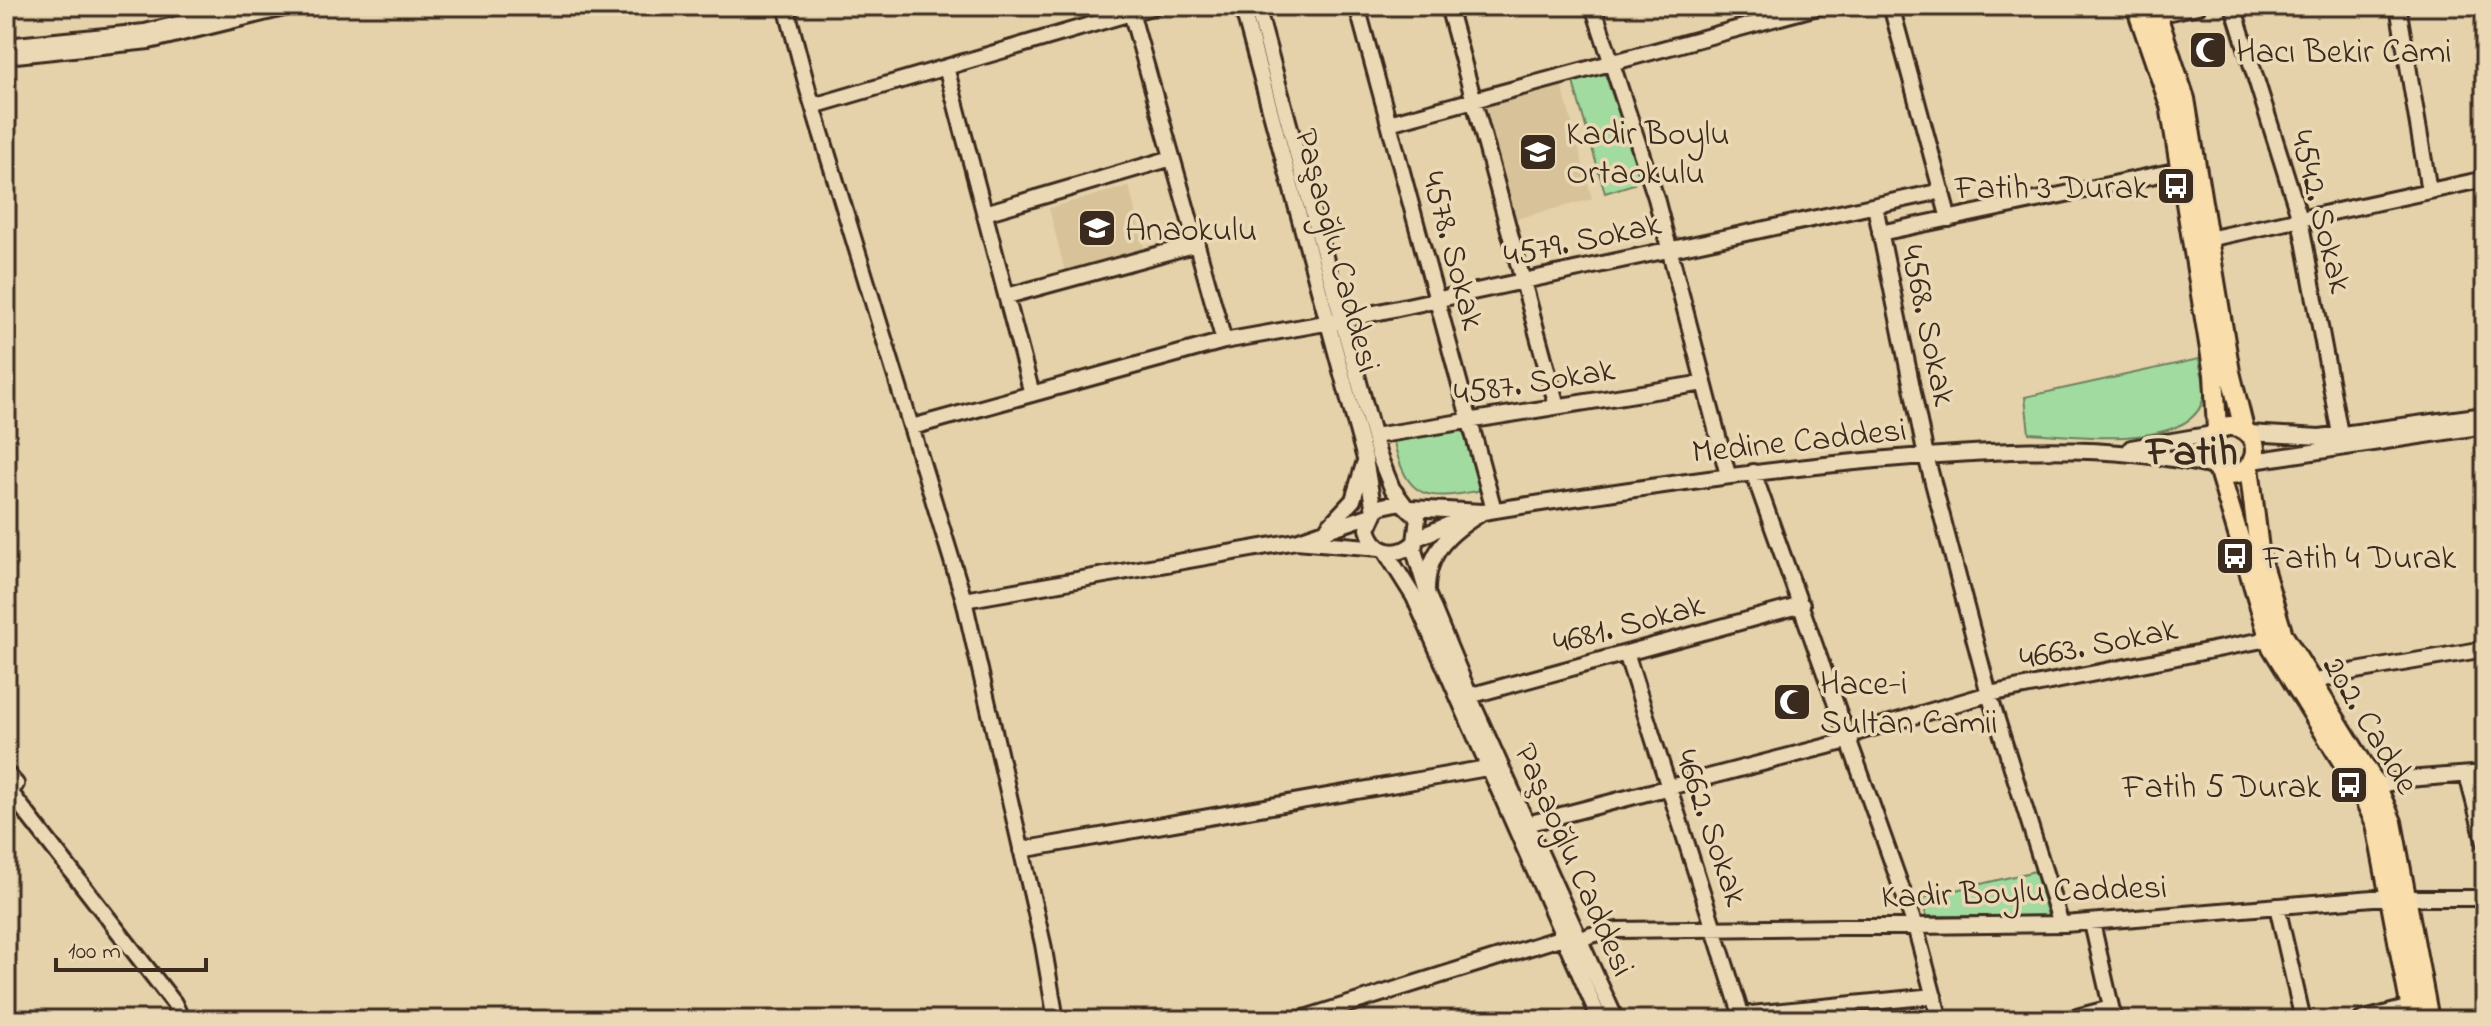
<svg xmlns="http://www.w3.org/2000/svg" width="2491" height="1026" viewBox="0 0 2491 1026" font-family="'Indie Flower',sans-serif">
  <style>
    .built { fill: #d7c299 }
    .green { fill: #a2dba0; stroke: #6e825f; stroke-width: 2 }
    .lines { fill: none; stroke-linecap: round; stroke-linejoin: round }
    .minor-casing { stroke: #3b2a1e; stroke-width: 20 }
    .major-casing { stroke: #3b2a1e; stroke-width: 24 }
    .minor { stroke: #ebd9b6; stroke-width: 14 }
    .major { stroke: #f9ddab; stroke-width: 18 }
    .labels { text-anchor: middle; stroke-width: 7; stroke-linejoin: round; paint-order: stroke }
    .poi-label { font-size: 34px; fill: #3b2a1e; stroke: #ebd9b6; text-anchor: start }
    .street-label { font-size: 34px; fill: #3b2a1e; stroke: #ebd9b6 }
    .district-label { font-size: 42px; font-weight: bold; fill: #3b2a1e; stroke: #ebd9b6 }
  </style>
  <rect width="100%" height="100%" fill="#e5d1aa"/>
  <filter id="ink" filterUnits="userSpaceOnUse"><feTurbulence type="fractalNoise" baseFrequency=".0125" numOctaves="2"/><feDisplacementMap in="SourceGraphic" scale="16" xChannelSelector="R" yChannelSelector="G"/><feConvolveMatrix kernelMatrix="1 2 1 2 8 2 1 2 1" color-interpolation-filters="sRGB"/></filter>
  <g filter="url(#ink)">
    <path class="built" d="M 1560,79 L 1592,199 L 1515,219 L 1482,104 Z
      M 1129,186 L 1144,248 L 1065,271 L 1049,208 Z"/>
    <path class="green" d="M 1601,63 L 1641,175 L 1634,184 L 1605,193 L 1571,75 Z
      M 2199,359 C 2200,369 2206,385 2204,396 C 2194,453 2069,435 2029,433 L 2025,397 Z
      M 1468,425 L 1487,489 C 1427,501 1407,503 1393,438 Z
      M 2035,871 L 2048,916 L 1926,916 L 1923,898 Z"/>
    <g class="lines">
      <defs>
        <path id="minor" d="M 786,6 L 808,90 L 964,600 L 1043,944 L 1056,1020
          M 1242,6 L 1365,459 L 1374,511
          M 1257,6 L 1379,456 L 1392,488 L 1404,504
          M 1357,6 L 1494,510
          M 1448,6 L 1557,406
          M 1593,6 L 1656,198 L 1728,475
          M 1891,6 L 1949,219
          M 2233,6 L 2300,219 L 2340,434
          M 2398,6 L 2429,191
          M 1131,12 L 1224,341
          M 2157,15 L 2198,6
          M 6,46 L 145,32 L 252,6
          M 6,56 L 149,41 L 292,6
          M 946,67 L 1032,394
          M 813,106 L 1155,6
          M 1389,123 L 1821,6
          M 1875,206 L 1926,456 L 1989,694 L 2061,924
          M 985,213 L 1172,158
          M 1880,233 L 2189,168
          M 2208,239 L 2485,179
          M 1007,296 L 1197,244
          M 912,427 L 1224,341 L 1342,320 L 1942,191
          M 2248,433 L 2320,437 L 2485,415
          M 1374,436 L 1704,383
          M 2131,448 L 2213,434
          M 2253,461 L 2485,426
          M 1753,472 L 1915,926 L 1940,1020
          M 1410,508 L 1482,512
          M 1371,515 L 1296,541 L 1380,548
          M 1328,527 L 1353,500 L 1364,464
          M 1417,538 L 1464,518
          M 1414,543 C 1396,559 1374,552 1368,529 L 1378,507 L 1401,502 L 1418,518 L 1414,550 L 1427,593 L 1475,709 L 1616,1020
          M 1385,551 L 1414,597 L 1600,1020
          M 1427,593 C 1426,552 1450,532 1483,512 C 1618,491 1752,471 1887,459 C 1998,450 2105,442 2214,467
          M 964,600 L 1296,541
          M 1626,653 L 1743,1020
          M 2305,684 L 2356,671 L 2485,649
          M 1469,696 L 1802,605
          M 1849,735 L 1989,694 L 2268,639
          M 6,773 L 16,784 L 10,792 L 174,1003 L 182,1020
          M 2467,775 L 2485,843
          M 2369,788 L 2407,779 L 2485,773
          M 1527,824 L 1851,740
          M 1021,850 L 1487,768
          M 2277,906 L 2303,1020
          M 2092,923 L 2114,1020
          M 1567,946 L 1591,935 L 1617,930 L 2065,924 L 2373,898 L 2485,898
          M 1741,1015 L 1934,996
          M 1298,1020 L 1563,937
          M 2065,1020 L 2111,1008
          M 2361,1020 L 2411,1007
          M 2480,1020 L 2485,1018"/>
        <path id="major" d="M 2136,6 L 2170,105 L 2214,374 L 2217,430
          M 2154,6 L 2185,99 L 2230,372 L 2244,429
          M2207 450a24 24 0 1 1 48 0a24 24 0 1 1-48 0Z
          M 2249,466 L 2260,558 L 2283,635 L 2376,785 L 2392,822 L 2429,1020
          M 2219,471 L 2272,647 L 2361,792 L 2376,824 L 2413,1020"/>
      </defs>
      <use href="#minor" class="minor-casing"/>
      <use href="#major" class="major-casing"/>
      <use href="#minor" class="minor"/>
      <use href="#major" class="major"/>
    </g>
  </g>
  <defs>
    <symbol id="mosque-square" viewBox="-11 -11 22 22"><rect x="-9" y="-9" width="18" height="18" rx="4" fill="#3b2a1e" stroke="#ebd9b6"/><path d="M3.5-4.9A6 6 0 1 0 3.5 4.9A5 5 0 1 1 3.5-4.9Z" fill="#fff"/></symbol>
    <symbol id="school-square" viewBox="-11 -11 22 22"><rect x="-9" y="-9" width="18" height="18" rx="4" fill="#3b2a1e" stroke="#ebd9b6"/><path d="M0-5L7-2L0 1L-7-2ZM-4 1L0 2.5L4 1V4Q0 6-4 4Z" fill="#fff"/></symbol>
    <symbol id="bus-square" viewBox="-11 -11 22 22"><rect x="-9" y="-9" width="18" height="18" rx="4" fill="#3b2a1e" stroke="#ebd9b6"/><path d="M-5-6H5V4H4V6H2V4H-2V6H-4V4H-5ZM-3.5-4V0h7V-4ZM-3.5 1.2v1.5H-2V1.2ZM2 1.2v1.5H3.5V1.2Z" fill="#fff"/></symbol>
  </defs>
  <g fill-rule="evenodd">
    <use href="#mosque-square" x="2186" y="28" width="44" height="44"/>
    <use href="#school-square" x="1516" y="130" width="44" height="44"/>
    <use href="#bus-square" x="2154" y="164" width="44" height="44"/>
    <use href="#school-square" x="1075" y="206" width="44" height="44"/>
    <use href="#bus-square" x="2213" y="534" width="44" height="44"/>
    <use href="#mosque-square" x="1770" y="680" width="44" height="44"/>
    <use href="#bus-square" x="2327" y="763" width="44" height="44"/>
  </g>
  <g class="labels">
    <g class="poi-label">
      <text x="2236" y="62">Hacı Bekir Cami</text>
      <text x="1566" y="144">Kadir Boylu<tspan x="1566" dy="39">Ortaokulu</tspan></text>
      <text x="2148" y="198" text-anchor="end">Fatih 3 Durak</text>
      <text x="1125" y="240">Anaokulu</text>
      <text x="2263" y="568">Fatih 4 Durak</text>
      <text x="1820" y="694">Hace-i<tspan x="1820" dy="39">Sultan Camii</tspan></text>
      <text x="2321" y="797" text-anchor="end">Fatih 5 Durak</text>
    </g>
    <g class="street-label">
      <text transform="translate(2323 211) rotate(76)" y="12">4542. Sokak</text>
      <text transform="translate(1582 238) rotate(-12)" y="12">4579. Sokak</text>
      <text transform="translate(1339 250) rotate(75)" y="12">Paşaoğlu Caddesi</text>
      <text transform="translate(1455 250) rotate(75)" y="12">4578. Sokak</text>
      <text transform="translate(1930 325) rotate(78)" y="12">4568. Sokak</text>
      <text transform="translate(1534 380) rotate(-9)" y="12">4587. Sokak</text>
      <text transform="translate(1799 439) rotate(-6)" y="12">Medine Caddesi</text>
      <text transform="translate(1628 622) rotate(-15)" y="12">4681. Sokak</text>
      <text transform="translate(2098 642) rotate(-11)" y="12">4663. Sokak</text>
      <text transform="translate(2372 724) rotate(59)" y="12">202. Cadde</text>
      <text transform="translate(1713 827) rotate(71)" y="12">4662. Sokak</text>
      <text transform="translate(1576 859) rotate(66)" y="12">Paşaoğlu Caddesi</text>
      <text transform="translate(2024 890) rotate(-2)" y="12">Kadir Boylu Caddesi</text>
    </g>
    <g class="district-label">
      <text x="2192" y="464">Fatih</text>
    </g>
  </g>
  <rect width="2491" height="1026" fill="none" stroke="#ebd9b6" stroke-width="32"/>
  <rect x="16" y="16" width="2459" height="994" fill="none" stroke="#3b2a1e" stroke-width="3" filter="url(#ink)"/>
  <path d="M56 958v12h150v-12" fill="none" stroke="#3b2a1e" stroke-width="4"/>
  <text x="68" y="958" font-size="24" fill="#3b2a1e" stroke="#ebd9b6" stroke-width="6" paint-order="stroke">100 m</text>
</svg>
